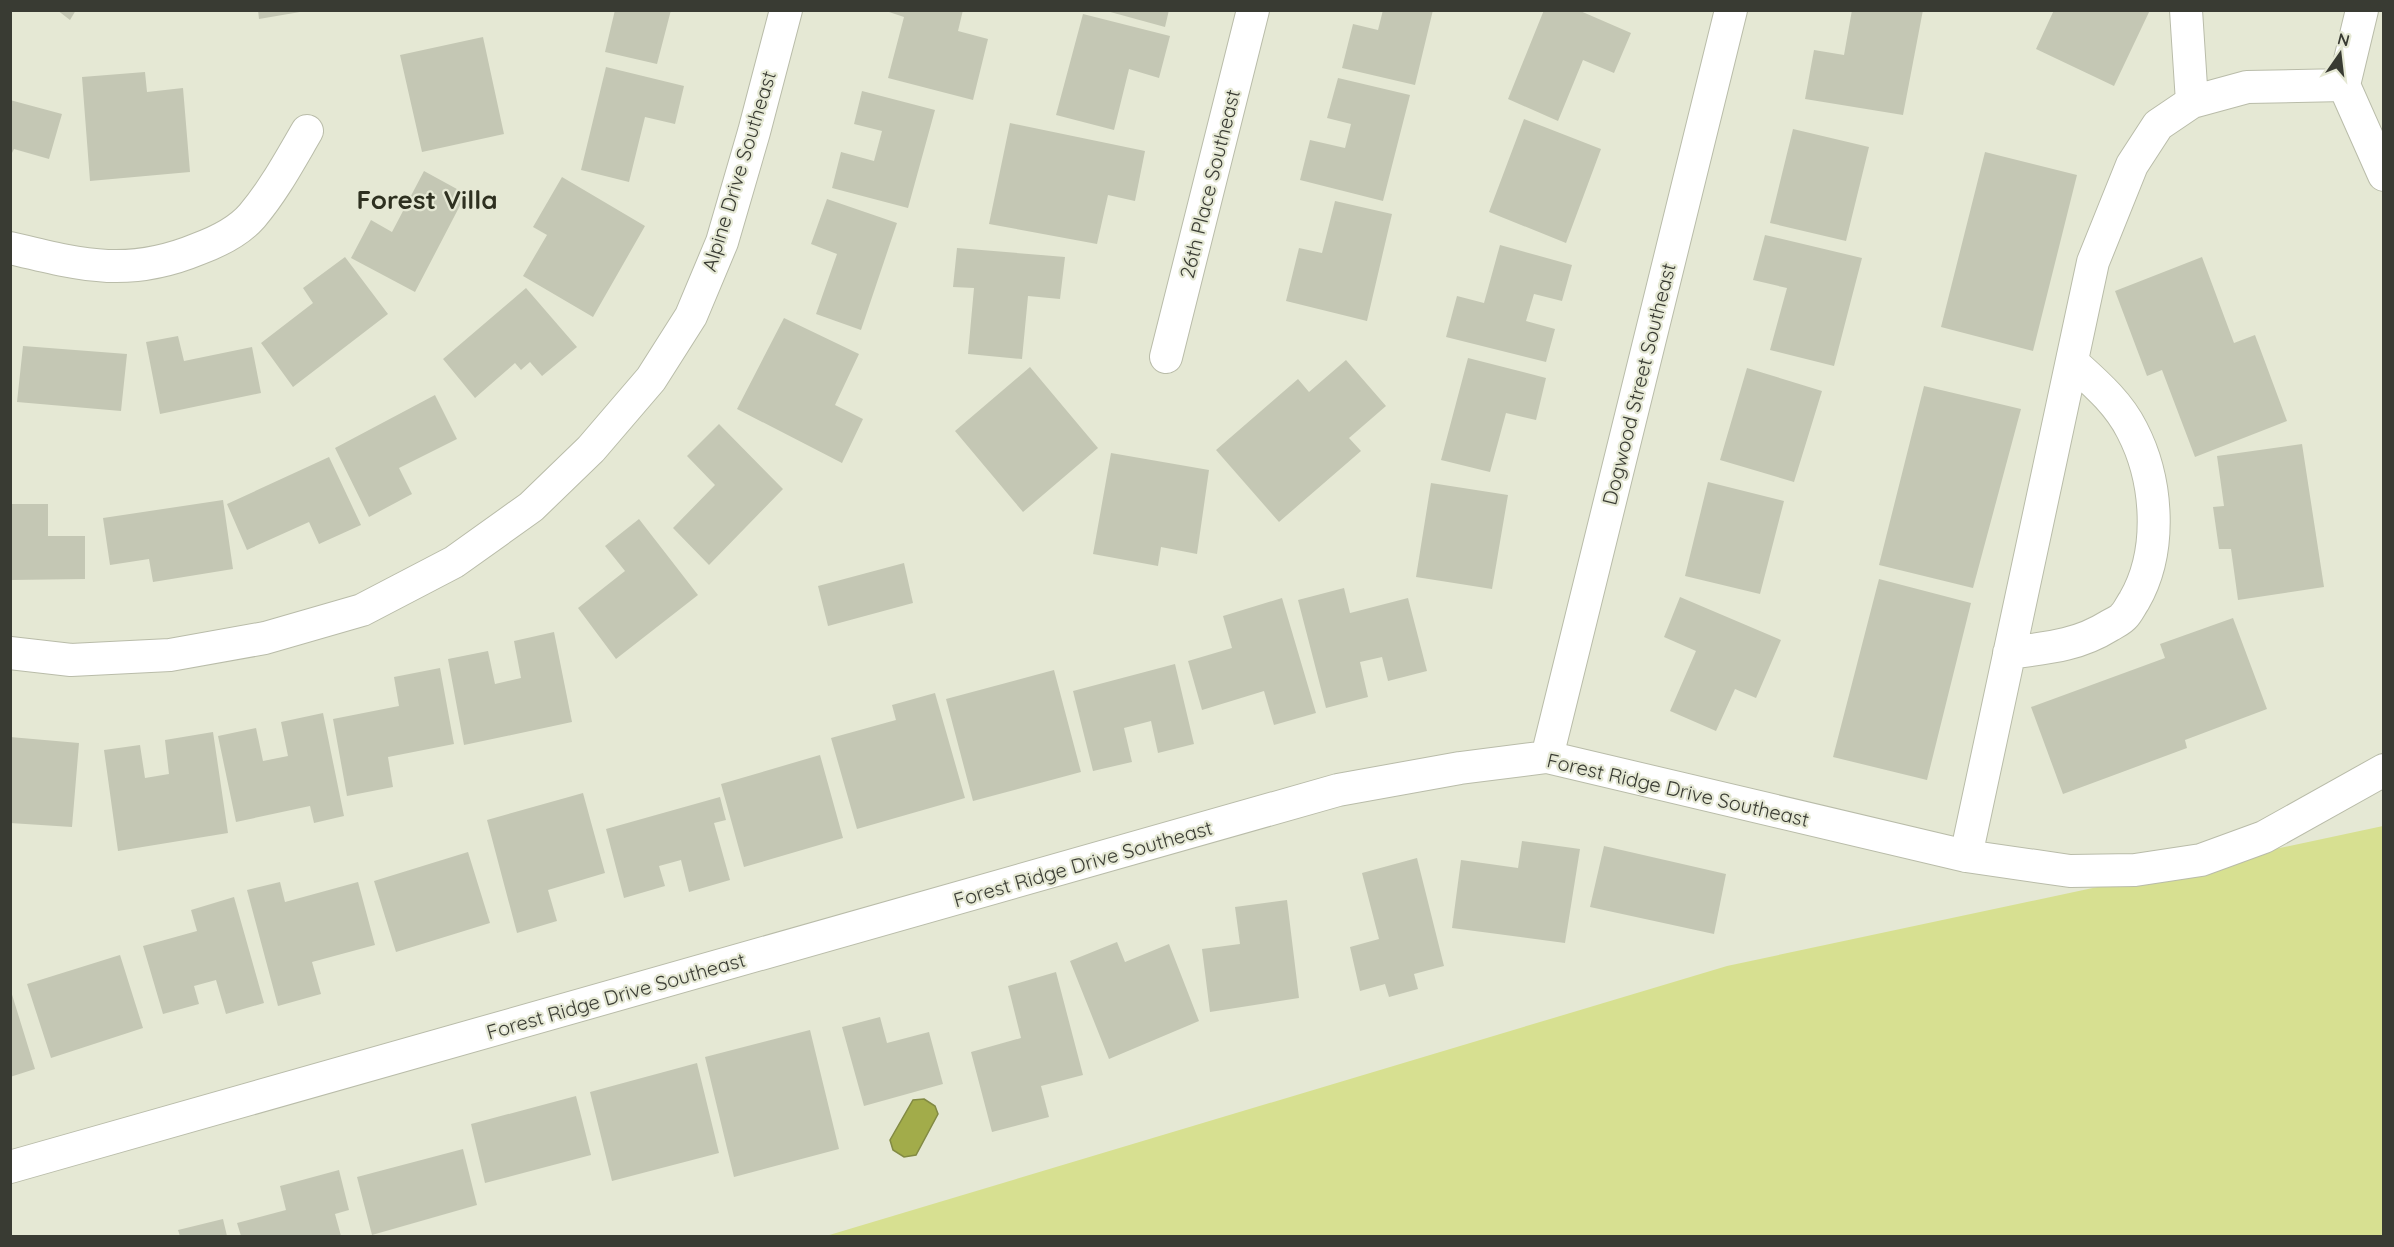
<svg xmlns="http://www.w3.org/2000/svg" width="2394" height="1247" viewBox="0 0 2394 1247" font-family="Quicksand,sans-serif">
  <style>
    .green { fill: #d7e091 }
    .water { fill: #a2ac4a; stroke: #828a43; stroke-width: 1.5 }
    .building { fill: #c4c7b4 }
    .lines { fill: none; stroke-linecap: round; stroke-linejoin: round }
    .street-casing { stroke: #b9bca9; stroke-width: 34 }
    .street { stroke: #fff; stroke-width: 32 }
    .labels { text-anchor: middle; stroke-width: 4.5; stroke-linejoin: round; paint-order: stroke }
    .street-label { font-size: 20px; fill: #393b33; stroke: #e5e8d4 }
    .district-label { font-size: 26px; font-weight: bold; fill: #2e3020; stroke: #e5e8d4 }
  </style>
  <rect width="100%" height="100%" fill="#e5e8d4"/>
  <path class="green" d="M 2383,826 L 2383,1236 L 826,1236 L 1727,966 Z"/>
  <path class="water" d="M 924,1099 L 935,1106 L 938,1114 L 916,1155 L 904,1157 L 893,1150 L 890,1140 L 913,1100 Z"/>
  <path class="building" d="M 57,10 L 76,10 L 70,20 Z
    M 258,10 L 300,10 L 300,12 L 259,19 Z
    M 615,10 L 671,10 L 657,64 L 605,52 Z
    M 883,10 L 963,10 L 958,31 L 988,39 L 973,100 L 888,78 L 904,17 Z
    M 1103,10 L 1169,10 L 1165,27 Z
    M 1383,10 L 1433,10 L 1415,85 L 1342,68 L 1353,24 L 1378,30 Z
    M 1544,10 L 1578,10 L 1631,33 L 1614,73 L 1583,60 L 1558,121 L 1508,99 Z
    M 1852,10 L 1923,10 L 1903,115 L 1805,99 L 1814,50 L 1844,55 Z
    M 2054,10 L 2150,10 L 2114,86 L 2036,49 Z
    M 1083,14 L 1170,36 L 1159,78 L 1129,69 L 1114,130 L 1056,115 Z
    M 483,37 L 504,134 L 422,152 L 400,55 Z
    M 606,67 L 684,86 L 675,124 L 645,117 L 629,182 L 581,170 Z
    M 145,72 L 147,92 L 183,88 L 190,172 L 90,181 L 82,77 Z
    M 1338,78 L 1410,95 L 1383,201 L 1300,180 L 1310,140 L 1345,148 L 1351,124 L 1327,118 Z
    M 862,91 L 935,110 L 908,208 L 832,188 L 841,152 L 874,161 L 882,131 L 854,124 Z
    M 10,100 L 62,114 L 49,159 L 14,149 L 10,157 Z
    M 1524,119 L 1601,149 L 1566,243 L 1489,212 Z
    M 1010,123 L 1145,151 L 1135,201 L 1108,195 L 1097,244 L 989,224 Z
    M 1793,129 L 1869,147 L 1846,241 L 1770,223 Z
    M 1985,152 L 2077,175 L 2033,351 L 1941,327 Z
    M 424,171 L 466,194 L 415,292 L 351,258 L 371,220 L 392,232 Z
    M 562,177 L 645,226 L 593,317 L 523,276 L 547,235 L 533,227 Z
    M 827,199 L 897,223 L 861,330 L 816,314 L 837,254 L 811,244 Z
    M 1335,201 L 1392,214 L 1367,321 L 1286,301 L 1299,248 L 1322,253 Z
    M 1765,235 L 1862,258 L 1834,366 L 1770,350 L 1787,288 L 1753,280 Z
    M 1500,245 L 1572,265 L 1562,301 L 1534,294 L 1526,321 L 1555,329 L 1546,362 L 1446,337 L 1457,296 L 1484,303 Z
    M 957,248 L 1065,257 L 1060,299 L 1028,296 L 1022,359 L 968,354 L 974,288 L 953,287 Z
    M 345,257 L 388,314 L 293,387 L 261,343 L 313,303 L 303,288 Z
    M 2202,257 L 2234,343 L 2255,335 L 2287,421 L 2195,457 L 2162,370 L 2147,376 L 2115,291 Z
    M 526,288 L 577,347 L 542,376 L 530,362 L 521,370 L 515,363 L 475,398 L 443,359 Z
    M 784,318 L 859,354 L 835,405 L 863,419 L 842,463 L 737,409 Z
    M 178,336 L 184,361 L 252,347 L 261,393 L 160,414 L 146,342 Z
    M 23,346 L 127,354 L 121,411 L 17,402 Z
    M 1468,358 L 1546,378 L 1536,420 L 1506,413 L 1490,472 L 1441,460 Z
    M 1346,360 L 1386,406 L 1349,438 L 1361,451 L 1279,522 L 1216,450 L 1298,379 L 1309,392 Z
    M 1030,367 L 1098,448 L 1023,512 L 955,431 Z
    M 1747,368 L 1822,391 L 1794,482 L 1720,460 Z
    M 1924,386 L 2021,409 L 1973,588 L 1879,565 Z
    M 435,395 L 457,439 L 399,468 L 412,494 L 369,517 L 335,448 Z
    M 719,424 L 783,489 L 709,565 L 673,528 L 715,485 L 687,456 Z
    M 2302,444 L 2324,587 L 2238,600 L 2231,549 L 2219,549 L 2213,507 L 2224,506 L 2217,456 Z
    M 1111,453 L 1209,470 L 1197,554 L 1161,547 L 1158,566 L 1093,554 Z
    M 329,457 L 361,525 L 319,544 L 309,522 L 247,550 L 227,504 Z
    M 1708,482 L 1784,501 L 1760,594 L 1685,576 Z
    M 1431,483 L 1508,495 L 1492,589 L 1416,577 Z
    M 223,500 L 233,569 L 153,582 L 149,559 L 110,565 L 103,518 Z
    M 10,504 L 48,504 L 48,536 L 85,536 L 85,579 L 10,580 Z
    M 639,519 L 698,595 L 616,659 L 578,608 L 625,571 L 605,546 Z
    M 904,563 L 913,603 L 828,626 L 818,586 Z
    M 1879,579 L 1971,603 L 1927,780 L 1833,757 Z
    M 1344,588 L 1350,613 L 1408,598 L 1427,671 L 1388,681 L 1382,657 L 1360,662 L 1368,697 L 1326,708 L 1298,600 Z
    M 1680,597 L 1781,640 L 1756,698 L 1735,689 L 1716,731 L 1670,711 L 1696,651 L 1664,637 Z
    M 1282,598 L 1316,713 L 1274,725 L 1264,691 L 1202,710 L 1188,661 L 1232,648 L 1223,616 Z
    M 2233,618 L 2267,709 L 2185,740 L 2187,748 L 2063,794 L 2031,707 L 2165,658 L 2160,644 Z
    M 554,632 L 572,722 L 464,745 L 448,659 L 488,651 L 495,684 L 521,678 L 514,641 Z
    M 1175,664 L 1194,744 L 1158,753 L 1151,721 L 1124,728 L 1132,762 L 1093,771 L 1073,691 Z
    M 440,668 L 454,744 L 388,757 L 393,787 L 347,796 L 333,719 L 399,706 L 394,677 Z
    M 1054,670 L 1081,772 L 973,801 L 946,699 Z
    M 935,693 L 965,798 L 857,829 L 831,738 L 896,720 L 892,705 Z
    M 323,713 L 344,816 L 314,823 L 310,806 L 236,822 L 218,736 L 256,728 L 263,761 L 288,756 L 281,722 Z
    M 213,732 L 228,833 L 118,851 L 104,750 L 140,745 L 145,778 L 169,774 L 165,740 Z
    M 10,737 L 79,743 L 72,827 L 10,823 Z
    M 820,755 L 843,838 L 744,867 L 721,784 Z
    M 583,793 L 605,873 L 548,890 L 557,921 L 517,933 L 487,820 Z
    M 720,797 L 726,820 L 714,823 L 730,880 L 689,892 L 681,860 L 659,866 L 665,886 L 624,898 L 606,829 Z
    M 1522,841 L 1580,849 L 1565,943 L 1452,928 L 1461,860 L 1518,868 Z
    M 1604,846 L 1726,874 L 1714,934 L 1590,907 Z
    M 468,852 L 490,923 L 396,952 L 374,881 Z
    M 1417,858 L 1444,966 L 1414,974 L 1418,989 L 1389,997 L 1385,984 L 1360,991 L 1350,947 L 1379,939 L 1362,873 Z
    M 280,882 L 285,902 L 358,882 L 375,945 L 312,962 L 321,994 L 278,1006 L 247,890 Z
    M 234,897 L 264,1003 L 226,1014 L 216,980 L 194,986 L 199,1004 L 163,1014 L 143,946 L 197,931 L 191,910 Z
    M 1287,900 L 1299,998 L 1210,1012 L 1202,949 L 1240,944 L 1235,907 Z
    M 1117,942 L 1125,962 L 1169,944 L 1199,1021 L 1109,1059 L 1070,961 Z
    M 120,955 L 143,1028 L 51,1058 L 27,984 Z
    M 1056,972 L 1083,1075 L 1041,1086 L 1049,1117 L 992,1132 L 971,1052 L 1021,1038 L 1008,986 Z
    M 10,988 L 35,1069 L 10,1077 Z
    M 880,1017 L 887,1043 L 929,1032 L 943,1084 L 864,1106 L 842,1027 Z
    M 810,1030 L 839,1149 L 734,1177 L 705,1057 Z
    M 697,1063 L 719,1153 L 612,1181 L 590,1092 Z
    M 576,1096 L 591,1155 L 485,1183 L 471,1124 Z
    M 463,1149 L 477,1205 L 372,1235 L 357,1177 Z
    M 339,1170 L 349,1210 L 335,1214 L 341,1236 L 241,1236 L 237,1223 L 286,1210 L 280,1186 Z
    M 223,1219 L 227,1236 L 180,1236 L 178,1230 Z"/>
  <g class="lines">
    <defs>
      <path id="street" d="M 2186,10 L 2192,102
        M 2362,10 L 2344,85 L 2384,175
        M 10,248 C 81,265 128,278 198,249 C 217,242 239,231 252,216 C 274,190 290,160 307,131
        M 1166,357 L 1253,10
        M 10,653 L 71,660 L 170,655 L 265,638 L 362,610 L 454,562 L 531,507 L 591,449 L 651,379 L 691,316 L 722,242 L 754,132 L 786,10
        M 2009,653 C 2046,648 2077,646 2109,626 C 2114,623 2121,620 2124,616 C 2128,612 2131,605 2134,601 C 2163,551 2158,480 2132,430 C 2118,402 2094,382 2072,362
        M 1547,757 L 1731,10
        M 1966,856 L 2093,262 L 2132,165 L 2158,125 L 2192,102 L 2247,87 L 2344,85
        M 10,1167 L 1338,790 L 1460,768 L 1547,757 L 1966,856 L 2070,871 L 2135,870 L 2201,860 L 2264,837 L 2384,770"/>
    </defs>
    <use href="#street" class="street-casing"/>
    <use href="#street" class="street"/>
  </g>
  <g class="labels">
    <g class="street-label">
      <text transform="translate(739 171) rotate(-73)" y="7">Alpine Drive Southeast</text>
      <text transform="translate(1210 184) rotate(-76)" y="7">26th Place Southeast</text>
      <text transform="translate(1639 384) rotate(-76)" y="7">Dogwood Street Southeast</text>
      <text transform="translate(1678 790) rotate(13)" y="7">Forest Ridge Drive Southeast</text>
      <text transform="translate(1083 864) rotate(-16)" y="7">Forest Ridge Drive Southeast</text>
      <text transform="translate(616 996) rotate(-16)" y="7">Forest Ridge Drive Southeast</text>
    </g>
    <g class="district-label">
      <text x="427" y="209">Forest Villa</text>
    </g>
  </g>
  <rect width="2394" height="1247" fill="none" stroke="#393b33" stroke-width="24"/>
  <g transform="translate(2340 54) rotate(14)" stroke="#e5e8d4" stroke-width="4.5" paint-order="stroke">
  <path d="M0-4.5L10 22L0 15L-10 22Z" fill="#393b33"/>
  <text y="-9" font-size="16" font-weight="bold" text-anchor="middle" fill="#393b33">N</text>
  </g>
</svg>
